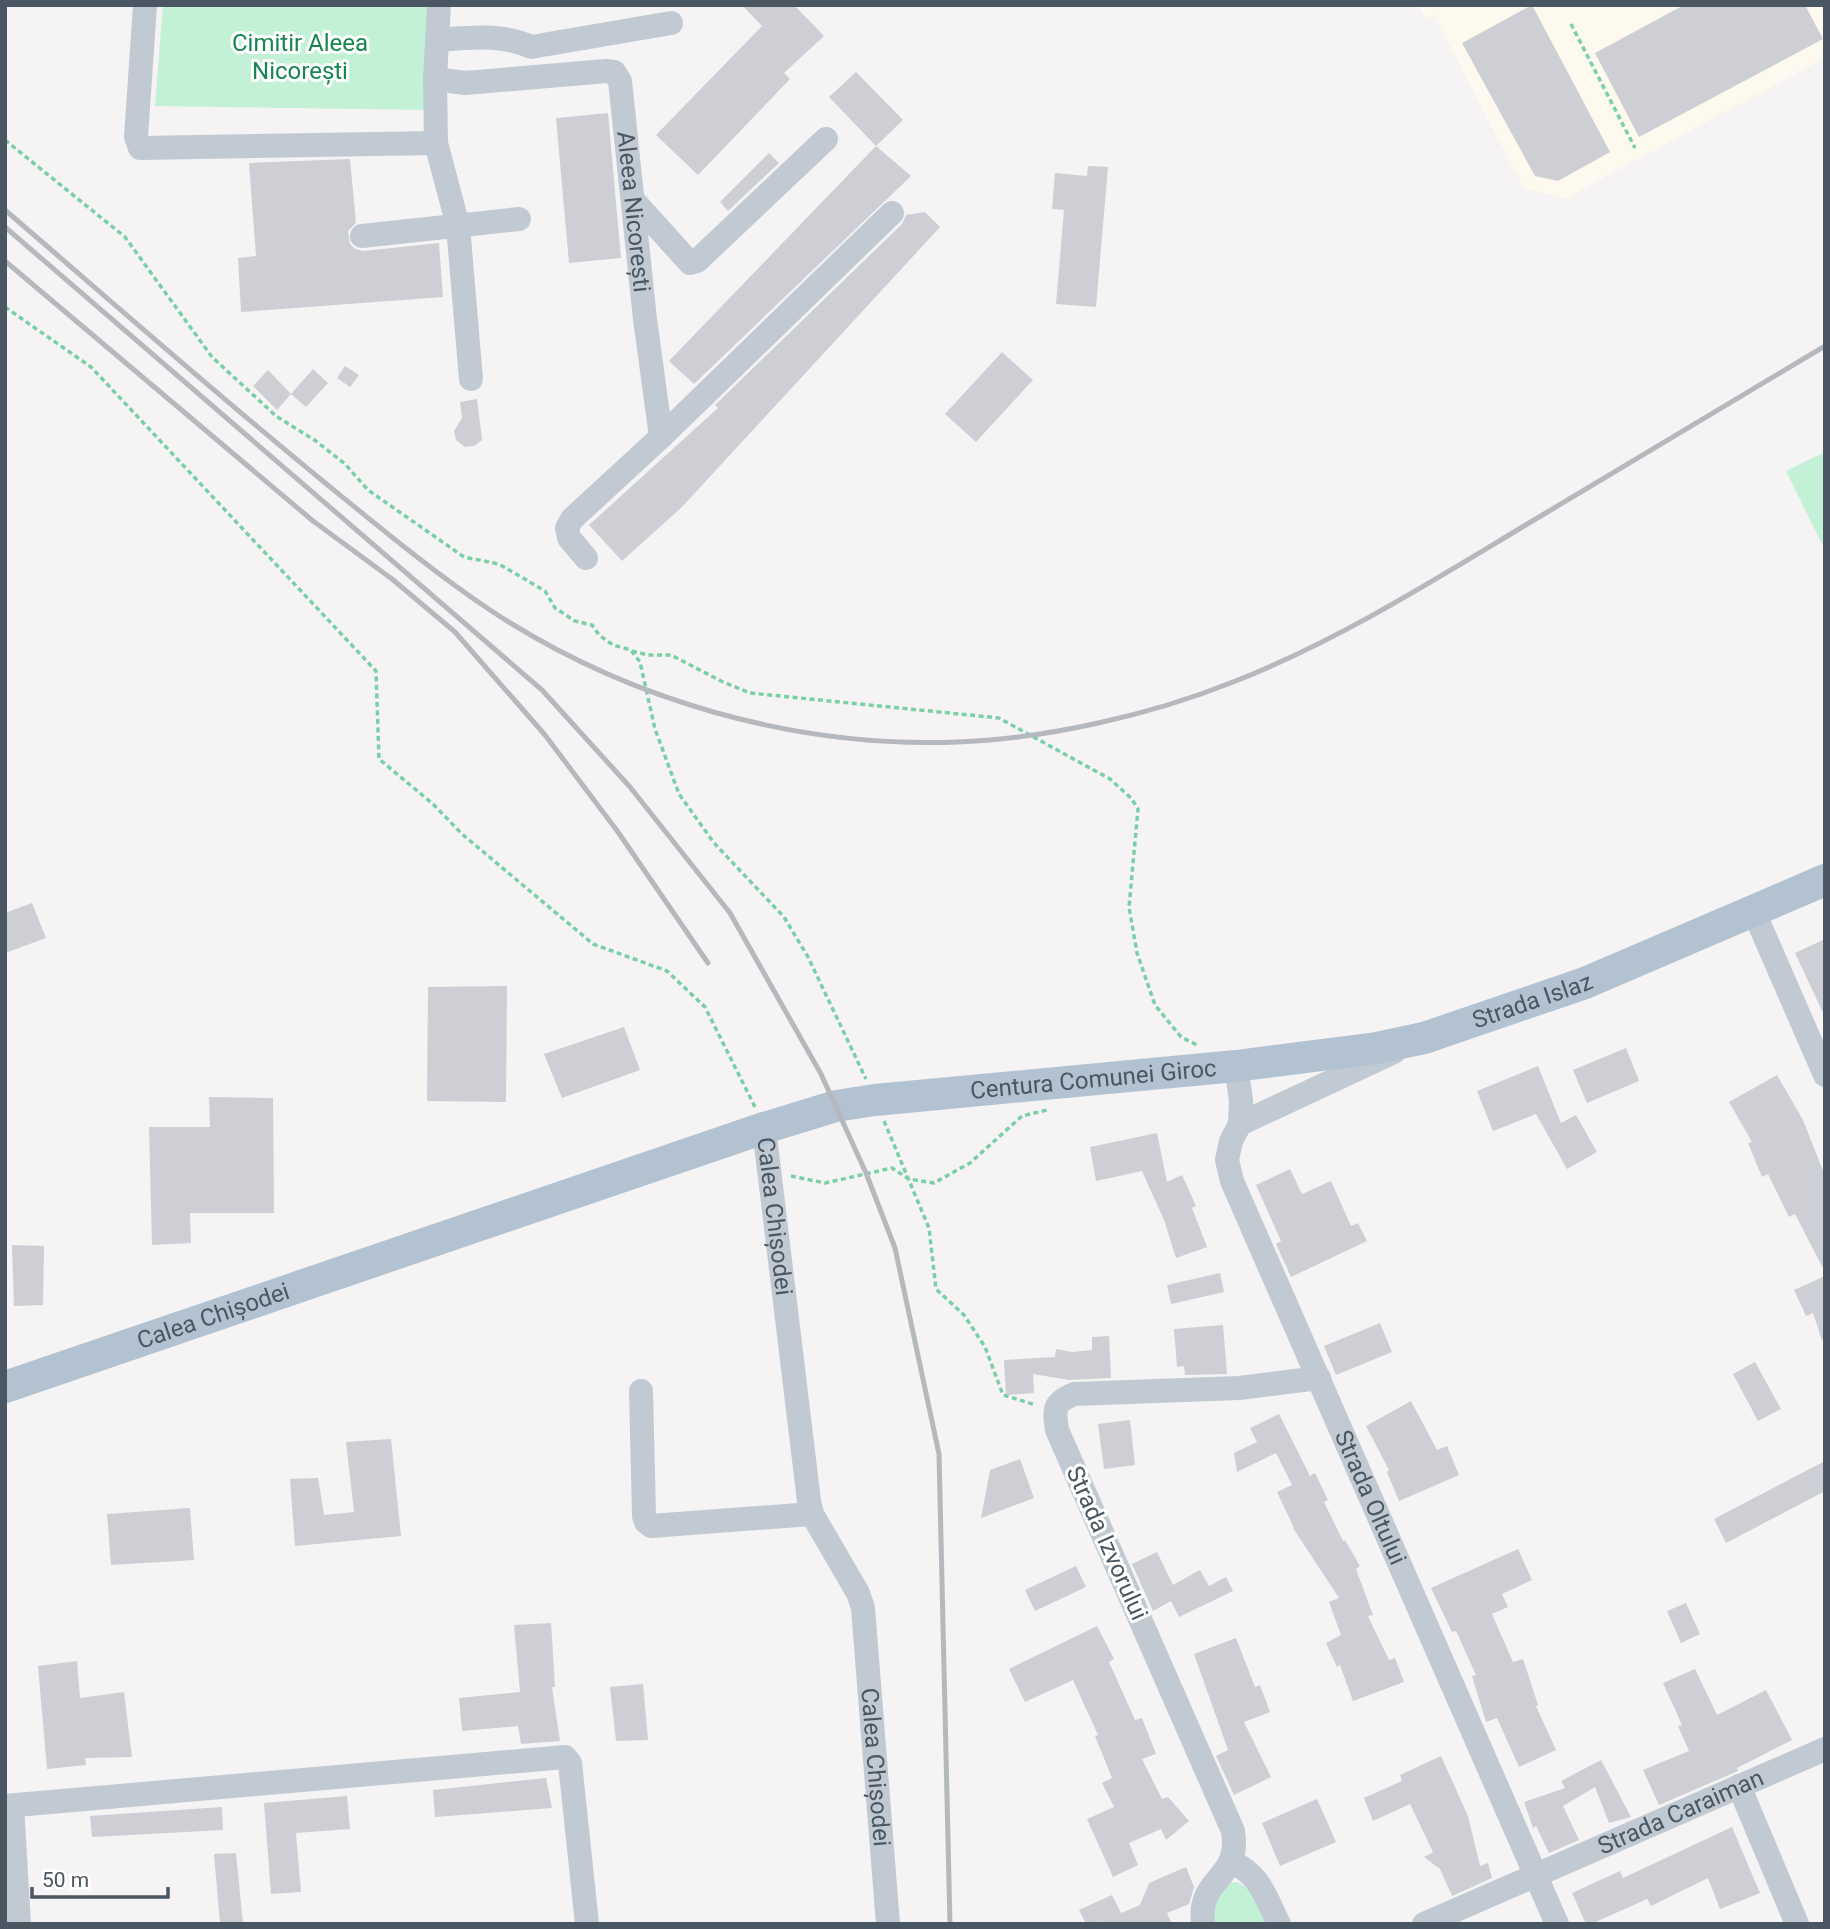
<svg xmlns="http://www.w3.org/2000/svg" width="1830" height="1929" viewBox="0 0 1830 1929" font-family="Roboto,sans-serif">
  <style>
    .commercial { fill: #fdf9ef }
    .green { fill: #c3f1d5 }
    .building { fill: #cdcfd5 }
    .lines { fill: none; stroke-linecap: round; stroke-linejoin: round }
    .path { stroke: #7ad0a6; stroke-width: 3.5; stroke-dasharray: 5 3.5; stroke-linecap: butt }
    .minor { stroke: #c1cad2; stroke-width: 24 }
    .major { stroke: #b3c2d1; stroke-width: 32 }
    .rail { stroke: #b5b8bd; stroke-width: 5 }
    .labels { text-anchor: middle; stroke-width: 6; stroke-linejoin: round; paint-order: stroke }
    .park-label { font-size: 24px; fill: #17864f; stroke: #fff }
    .street-label { font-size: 24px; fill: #4a5661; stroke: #fff }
  </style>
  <rect width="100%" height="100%" fill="#f5f3f3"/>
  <path class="commercial" d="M 1418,5 L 1825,5 L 1825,58 L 1566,198 L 1524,189 L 1434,15 L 1426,19 Z"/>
  <path class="green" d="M 163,5 L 435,5 L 432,110 L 155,106 Z
    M 1825,452 L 1825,550 L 1786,471 Z
    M 1238,1882 L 1249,1890 L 1267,1924 L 1214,1924 L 1213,1911 L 1223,1883 Z"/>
  <path class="building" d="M 742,5 L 794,5 L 824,36 L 784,73 L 790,79 L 698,175 L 656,135 L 762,26 Z
    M 1532,5 L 1610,152 L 1558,181 L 1535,176 L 1462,43 Z
    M 1684,5 L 1805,5 L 1823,39 L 1639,137 L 1595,53 Z
    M 856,72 L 903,120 L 876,146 L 829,97 Z
    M 608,113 L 621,258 L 569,263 L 556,118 Z
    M 876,146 L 911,176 L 694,384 L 669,361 Z
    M 769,153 L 779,163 L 728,211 L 720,202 Z
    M 350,159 L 356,223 L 348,231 L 350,244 L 355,249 L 364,251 L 439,243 L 443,297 L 241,312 L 238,258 L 256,256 L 249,163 Z
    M 1088,166 L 1108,167 L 1096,307 L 1056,304 L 1064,210 L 1052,209 L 1055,173 L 1087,176 Z
    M 925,212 L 940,227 L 682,507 L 622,561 L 589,525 L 718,408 L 715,405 L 902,224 L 906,215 Z
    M 1002,352 L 1033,380 L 976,442 L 945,414 Z
    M 345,366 L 359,375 L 350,387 L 337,378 Z
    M 313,369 L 328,383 L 306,407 L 291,394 Z
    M 268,370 L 291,394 L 277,410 L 253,386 Z
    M 477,399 L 482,440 L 474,446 L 465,447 L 456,440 L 454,431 L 462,418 L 460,402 Z
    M 32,903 L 46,938 L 5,953 L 5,913 Z
    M 1825,939 L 1825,1017 L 1795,953 Z
    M 507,986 L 506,1102 L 427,1101 L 428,987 Z
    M 624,1027 L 640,1070 L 562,1098 L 544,1054 Z
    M 1626,1048 L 1639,1081 L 1587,1103 L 1573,1070 Z
    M 1538,1066 L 1561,1123 L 1576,1115 L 1597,1152 L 1567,1169 L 1536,1114 L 1493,1131 L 1477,1091 Z
    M 1777,1075 L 1803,1120 L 1825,1176 L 1825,1272 L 1795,1214 L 1789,1217 L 1768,1174 L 1762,1177 L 1748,1143 L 1752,1142 L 1729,1102 Z
    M 209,1097 L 273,1098 L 274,1213 L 190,1213 L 191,1243 L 152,1245 L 149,1127 L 210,1127 Z
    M 1157,1133 L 1167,1182 L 1182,1175 L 1196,1206 L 1192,1208 L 1207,1247 L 1176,1258 L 1164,1220 L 1142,1171 L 1096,1181 L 1090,1147 Z
    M 1290,1169 L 1302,1194 L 1331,1181 L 1351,1226 L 1358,1223 L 1367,1241 L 1291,1277 L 1276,1244 L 1281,1241 L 1256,1185 Z
    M 12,1245 L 44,1246 L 43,1305 L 14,1306 Z
    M 1220,1273 L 1224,1292 L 1171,1304 L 1167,1285 Z
    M 1825,1276 L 1825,1339 L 1822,1340 L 1813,1313 L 1806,1316 L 1794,1290 Z
    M 1380,1323 L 1392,1352 L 1336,1375 L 1324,1346 Z
    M 1223,1325 L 1227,1374 L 1185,1375 L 1184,1366 L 1177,1367 L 1174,1329 Z
    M 1109,1336 L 1111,1378 L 1069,1380 L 1033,1374 L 1034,1393 L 1006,1395 L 1004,1360 L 1055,1357 L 1056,1349 L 1072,1352 L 1092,1350 L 1092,1337 Z
    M 1755,1362 L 1781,1409 L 1758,1421 L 1733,1374 Z
    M 1411,1401 L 1437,1450 L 1447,1446 L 1459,1475 L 1399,1501 L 1387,1472 L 1389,1470 L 1366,1426 Z
    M 1279,1414 L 1310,1476 L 1315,1473 L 1328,1500 L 1324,1502 L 1343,1541 L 1345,1540 L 1360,1566 L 1356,1569 L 1373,1615 L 1368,1616 L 1389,1660 L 1395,1658 L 1404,1682 L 1353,1701 L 1340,1665 L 1337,1667 L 1326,1643 L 1341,1635 L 1329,1602 L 1339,1598 L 1293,1528 L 1294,1528 L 1277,1492 L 1292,1485 L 1276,1453 L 1237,1472 L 1234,1453 L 1257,1442 L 1250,1428 Z
    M 1130,1420 L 1135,1465 L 1104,1469 L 1098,1424 Z
    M 391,1439 L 401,1536 L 295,1546 L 290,1479 L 318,1478 L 324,1515 L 354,1512 L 346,1442 Z
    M 1020,1459 L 1034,1498 L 981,1518 L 990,1470 Z
    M 1825,1461 L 1825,1491 L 1726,1543 L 1714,1519 Z
    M 190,1508 L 194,1560 L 111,1565 L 107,1514 Z
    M 1518,1549 L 1532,1580 L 1502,1594 L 1508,1607 L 1492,1614 L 1513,1662 L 1523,1659 L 1538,1705 L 1536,1706 L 1556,1750 L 1519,1767 L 1497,1718 L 1486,1722 L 1472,1676 L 1476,1675 L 1456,1631 L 1452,1632 L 1431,1588 Z
    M 1157,1552 L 1173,1585 L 1200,1570 L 1209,1586 L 1226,1577 L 1233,1591 L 1179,1617 L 1171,1601 L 1153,1611 L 1132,1564 Z
    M 1076,1566 L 1086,1587 L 1035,1611 L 1025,1590 Z
    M 1686,1603 L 1700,1634 L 1681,1643 L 1667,1611 Z
    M 551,1623 L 555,1687 L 552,1687 L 560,1741 L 521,1744 L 518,1726 L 462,1731 L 459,1698 L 520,1692 L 514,1625 Z
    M 1097,1626 L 1114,1659 L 1109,1662 L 1135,1720 L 1142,1718 L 1156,1754 L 1142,1759 L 1162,1799 L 1168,1797 L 1189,1821 L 1166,1840 L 1161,1829 L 1129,1843 L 1138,1865 L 1113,1877 L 1087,1819 L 1114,1807 L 1102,1783 L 1112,1778 L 1095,1736 L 1098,1735 L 1073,1680 L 1025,1702 L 1009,1669 Z
    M 1236,1638 L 1255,1687 L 1260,1685 L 1270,1712 L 1244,1722 L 1271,1777 L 1234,1795 L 1216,1756 L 1228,1750 L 1194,1654 Z
    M 77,1661 L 80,1698 L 124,1692 L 132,1757 L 85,1758 L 86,1765 L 47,1769 L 38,1666 Z
    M 1695,1669 L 1717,1715 L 1766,1690 L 1792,1740 L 1737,1768 L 1738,1771 L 1659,1805 L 1643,1770 L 1689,1751 L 1678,1726 L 1682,1725 L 1663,1683 Z
    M 643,1684 L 648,1740 L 616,1741 L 610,1687 Z
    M 1441,1756 L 1468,1816 L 1480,1866 L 1488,1863 L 1492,1878 L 1452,1896 L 1440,1869 L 1424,1857 L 1433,1852 L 1410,1804 L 1373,1821 L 1364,1798 L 1402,1781 L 1400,1775 Z
    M 1601,1760 L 1631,1817 L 1609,1823 L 1595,1787 L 1563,1806 L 1579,1840 L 1549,1853 L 1536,1826 L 1533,1828 L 1524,1802 L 1565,1788 L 1561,1781 Z
    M 546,1778 L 552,1808 L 435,1817 L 433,1790 Z
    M 347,1796 L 350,1829 L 296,1833 L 301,1892 L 271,1894 L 264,1803 Z
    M 1317,1799 L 1336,1842 L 1280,1866 L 1262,1823 Z
    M 222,1807 L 223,1830 L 92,1837 L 90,1816 Z
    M 1732,1827 L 1760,1893 L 1720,1909 L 1708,1878 L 1651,1906 L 1647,1899 L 1591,1924 L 1586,1924 L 1572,1893 L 1620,1871 L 1623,1878 Z
    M 236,1853 L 243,1924 L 220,1924 L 214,1854 Z
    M 1186,1867 L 1194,1887 L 1189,1904 L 1167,1913 L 1172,1924 L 1097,1924 L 1107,1918 L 1096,1924 L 1086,1924 L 1079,1910 L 1112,1895 L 1121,1913 L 1140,1905 L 1149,1883 Z"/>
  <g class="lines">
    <path class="path" d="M 1571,24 L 1635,148
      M 5,140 L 125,237 L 212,357 L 276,416 L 316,441 L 345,464 L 368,490 L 464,557 L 499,564 L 545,591 L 555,608 L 575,621 L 592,625 L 599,635 L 613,645 L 631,650 L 640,662 L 655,729 L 679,794 L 714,843 L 784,917 L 808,957 L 866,1079
      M 5,307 L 91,367 L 376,671 L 379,759 L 433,804 L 462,834 L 593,944 L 667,971 L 705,1007 L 755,1107
      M 632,651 L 648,655 L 671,655 L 721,681 L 750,693 L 999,718 L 1110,779 L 1131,798 L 1138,809 L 1129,907 L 1137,953 L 1155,1005 L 1181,1037 L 1197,1045
      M 884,1121 L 929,1228 L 936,1289 L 964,1315 L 985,1347 L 1003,1395 L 1036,1405
      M 791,1176 L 825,1183 L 892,1168 L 909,1179 L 934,1183 L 970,1163 L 1022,1116 L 1047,1110"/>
    <g class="minor">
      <path d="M 145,5 L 136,137 L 140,148 L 436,143"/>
      <path d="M 439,5 L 435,79 L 436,143 L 458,226 L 471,379"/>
      <path d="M 437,40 C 470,38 501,33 531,47 L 671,23"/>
      <path id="s1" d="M 435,79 L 465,83 L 606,71 L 614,72 L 620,81 L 645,319 L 661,437"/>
      <path d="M 633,200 L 690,263 L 697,261 L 826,139"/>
      <path d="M 362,236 L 519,219"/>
      <path d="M 586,558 L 569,538 L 567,528 L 572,519 L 661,437 L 892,213"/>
      <path d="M 1754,912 L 1825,1075"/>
      <path id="s2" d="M 1236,1066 L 1241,1100 L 1240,1124 L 1231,1141 L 1227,1160 L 1232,1181 L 1557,1924"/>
      <path d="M 1240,1124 L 1394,1052"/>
      <path id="s3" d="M 764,1128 L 809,1501 L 812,1514 L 858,1593 L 863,1608 L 888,1924"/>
      <path d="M 641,1391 L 644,1516 L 646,1522 L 651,1526 L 812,1514"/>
      <path d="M 1739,1786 L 1797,1924"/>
      <path d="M 5,1806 L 565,1757 L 570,1763 L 587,1924"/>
      <path d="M 12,1806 L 19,1924"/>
      <path d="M 1231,1861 C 1261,1876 1265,1896 1279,1924"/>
      <path d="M 1203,1924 C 1203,1918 1202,1912 1203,1907 C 1209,1875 1240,1874 1233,1831 L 1057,1430 C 1054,1409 1053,1403 1074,1394 L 1239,1388 L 1319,1378"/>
      <path id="s4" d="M 1424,1924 L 1825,1749"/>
    </g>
    <path class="major" id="s5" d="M 5,1387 L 764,1128 L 836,1106 L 875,1100 L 1236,1066 L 1377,1048 L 1424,1038 L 1585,983 L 1825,880"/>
    <path class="rail" d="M 5,210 C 111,301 216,394 324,482 C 378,526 432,571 490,610 C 626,700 794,748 957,742 C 1045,739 1151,715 1233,682 C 1333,643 1426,585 1519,529 C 1621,468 1723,407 1825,346
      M 5,227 L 542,690 L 630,787 L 730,913 L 821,1074 L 866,1173 L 895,1248 L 939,1454 L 950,1924
      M 5,261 L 313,521 L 392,579 L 455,632 L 545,735 L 618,832 L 708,963"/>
  </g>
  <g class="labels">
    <g class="park-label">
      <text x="300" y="51">Cimitir Aleea<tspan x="300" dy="28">Nicorești</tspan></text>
    </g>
    <g class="street-label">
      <text dy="8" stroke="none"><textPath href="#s1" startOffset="322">Aleea Nicorești</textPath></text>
      <text dy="8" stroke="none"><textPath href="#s5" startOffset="1584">Strada Islaz</textPath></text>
      <text dy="8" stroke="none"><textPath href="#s5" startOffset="1136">Centura Comunei Giroc</textPath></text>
      <text dy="8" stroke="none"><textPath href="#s3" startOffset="89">Calea Chișodei</textPath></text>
      <text dy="8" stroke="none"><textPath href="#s5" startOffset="220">Calea Chișodei</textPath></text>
      <text dy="8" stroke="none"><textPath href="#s2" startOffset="464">Strada Oltului</textPath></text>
      <text transform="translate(1107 1543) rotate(66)" y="8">Strada Izvorului</text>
      <text dy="8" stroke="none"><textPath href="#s3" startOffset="656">Calea Chișodei</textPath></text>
      <text dy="8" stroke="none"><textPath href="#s4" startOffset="280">Strada Caraiman</textPath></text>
    </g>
  </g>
  <rect width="1830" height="1929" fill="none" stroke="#4a5661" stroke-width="14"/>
  <path d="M32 1887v10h136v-10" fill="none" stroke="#4a5661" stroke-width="3.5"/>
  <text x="42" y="1887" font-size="21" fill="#4a5661" stroke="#ffffff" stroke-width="5" paint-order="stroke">50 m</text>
</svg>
